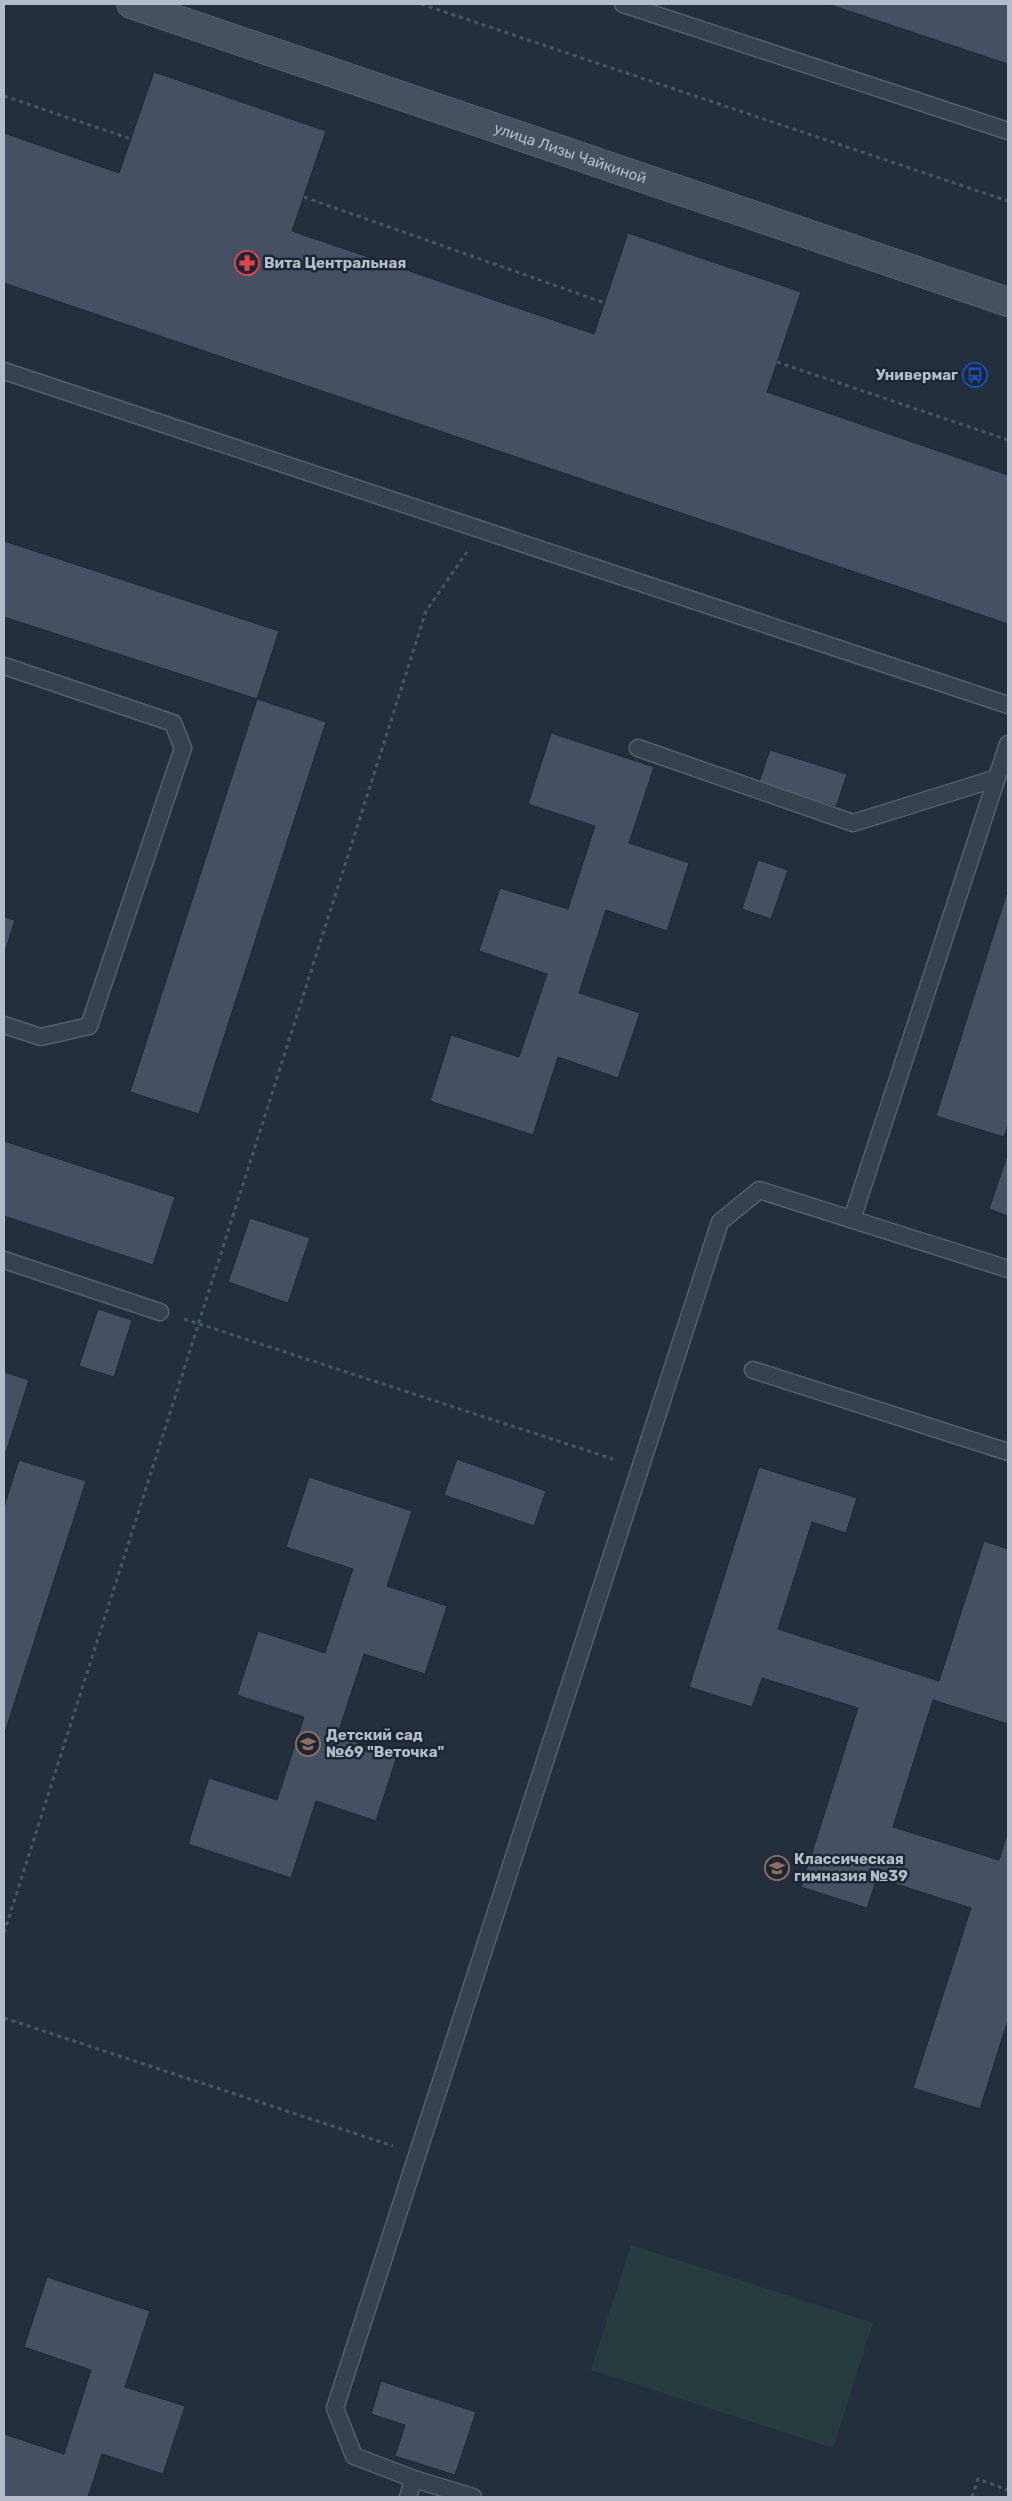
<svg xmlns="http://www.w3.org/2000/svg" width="1012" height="2501" viewBox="0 0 1012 2501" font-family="Rubik,sans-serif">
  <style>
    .green { fill: #263c3f }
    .building { fill: #455162; stroke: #1f2835 }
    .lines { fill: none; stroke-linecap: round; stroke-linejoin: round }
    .service-casing { stroke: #565f6c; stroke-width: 19 }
    .secondary-casing { stroke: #565f6c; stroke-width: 30 }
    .path { stroke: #44595c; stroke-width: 3; stroke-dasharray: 4 4; stroke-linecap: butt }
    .service { stroke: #38414e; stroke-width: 16 }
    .secondary { stroke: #465061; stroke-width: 28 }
    .labels { text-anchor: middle; stroke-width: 5; stroke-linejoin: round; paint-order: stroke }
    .street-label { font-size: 15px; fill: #b4bcc9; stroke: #1d2633 }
    .poi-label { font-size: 15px; font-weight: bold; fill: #b4bcc9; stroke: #1d2633; text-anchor: start }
  </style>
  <rect width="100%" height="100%" fill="#242f3e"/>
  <path class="green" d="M 631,2245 L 873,2323 L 833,2448 L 591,2370 Z"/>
  <path class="building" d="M 828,4 L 1008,4 L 1008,64 Z
    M 154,72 L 326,131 L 292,231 L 594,334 L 628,233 L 801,292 L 767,392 L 1008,475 L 1008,624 L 4,283 L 4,133 L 119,173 Z
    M 4,541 L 279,631 L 257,699 L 4,617 Z
    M 257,699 L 326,722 L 199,1114 L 130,1092 Z
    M 551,733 L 654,767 L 629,843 L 689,863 L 667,931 L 606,910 L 579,993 L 640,1013 L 618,1078 L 558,1057 L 533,1135 L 430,1101 L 451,1035 L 519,1057 L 547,974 L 479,951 L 500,888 L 568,909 L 595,826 L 528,804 Z
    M 770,750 L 847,774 L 836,807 L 759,782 Z
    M 758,860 L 788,870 L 771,919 L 742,909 Z
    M 1008,889 L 1008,1124 L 1004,1137 L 936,1116 Z
    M 4,917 L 15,920 L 4,955 Z
    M 4,1141 L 175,1197 L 153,1265 L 4,1216 Z
    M 1008,1153 L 1008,1216 L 989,1209 Z
    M 250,1218 L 310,1238 L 288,1303 L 228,1282 Z
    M 98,1309 L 132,1320 L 114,1377 L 79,1366 Z
    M 4,1372 L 29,1380 L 6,1452 L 4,1451 Z
    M 457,1459 L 546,1491 L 534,1526 L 444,1495 Z
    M 19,1460 L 86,1481 L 4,1735 L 4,1507 Z
    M 759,1467 L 857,1498 L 846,1533 L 812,1522 L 778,1629 L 939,1681 L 984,1541 L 1008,1549 L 1008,1724 L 933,1700 L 893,1827 L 999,1860 L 1008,1831 L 1008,2020 L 980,2109 L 913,2088 L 971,1908 L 877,1878 L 867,1908 L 801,1887 L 858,1708 L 762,1678 L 752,1707 L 689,1687 Z
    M 309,1477 L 412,1511 L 387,1586 L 447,1606 L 425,1674 L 364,1654 L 337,1736 L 397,1756 L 376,1821 L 316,1801 L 291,1878 L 188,1844 L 209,1778 L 277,1800 L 304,1717 L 237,1695 L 258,1631 L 325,1653 L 353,1569 L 286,1547 Z
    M 47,2277 L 150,2311 L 125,2387 L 185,2406 L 163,2474 L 102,2454 L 88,2497 L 4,2497 L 4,2434 L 64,2454 L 91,2370 L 24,2347 Z
    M 381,2381 L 476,2412 L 455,2475 L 395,2456 L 405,2425 L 371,2414 Z"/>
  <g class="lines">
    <defs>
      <path id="service" d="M 623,4 L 1008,131
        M 4,371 L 1008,705
        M 4,666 L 173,723 L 183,748 L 89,1026 L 41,1037 L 4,1025
        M 638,748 L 853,823 L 997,778
        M 852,1219 L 1008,744
        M 4,1260 L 160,1312
        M 753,1370 L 1008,1452
        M 414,2479 L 354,2456 L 335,2408 L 720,1222 L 759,1190 L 1008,1269
        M 408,2497 L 414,2479 L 473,2497"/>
      <g id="secondary">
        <path id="s1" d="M 131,4 L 1008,302"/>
      </g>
    </defs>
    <use href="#service" class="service-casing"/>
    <use href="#secondary" class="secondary-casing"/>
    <path class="path" d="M 421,4 L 1008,201
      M 4,96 L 131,139
      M 304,197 L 605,303
      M 777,362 L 1008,440
      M 184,1319 L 613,1459
      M 4,1933 L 426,611 L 467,552
      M 4,2018 L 393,2146
      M 972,2497 L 978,2479 L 1008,2490"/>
    <use href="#service" class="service"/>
    <use href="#secondary" class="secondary"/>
  </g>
  <defs>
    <symbol id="pharmacy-ring" viewBox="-11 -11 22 22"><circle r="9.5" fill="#1d2633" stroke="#e0444e" stroke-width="1.5"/><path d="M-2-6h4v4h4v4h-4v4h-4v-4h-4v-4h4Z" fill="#e0444e"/></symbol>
    <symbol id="bus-ring" viewBox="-11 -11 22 22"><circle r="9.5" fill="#1d2633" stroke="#1a4fb4" stroke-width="1.5"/><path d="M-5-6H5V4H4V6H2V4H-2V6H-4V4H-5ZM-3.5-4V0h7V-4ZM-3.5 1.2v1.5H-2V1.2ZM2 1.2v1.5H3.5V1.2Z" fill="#1a4fb4"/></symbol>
    <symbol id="school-ring" viewBox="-11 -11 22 22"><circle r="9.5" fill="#1d2633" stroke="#8d6e63" stroke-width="1.5"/><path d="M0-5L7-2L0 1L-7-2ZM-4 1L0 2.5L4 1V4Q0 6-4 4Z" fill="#8d6e63"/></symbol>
  </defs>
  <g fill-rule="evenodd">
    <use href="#pharmacy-ring" x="233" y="249" width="28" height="28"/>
    <use href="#bus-ring" x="961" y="361" width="28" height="28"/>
    <use href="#school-ring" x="294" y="1730" width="28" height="28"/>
    <use href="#school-ring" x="763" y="1854" width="28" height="28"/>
  </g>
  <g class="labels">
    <g class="street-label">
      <text dy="5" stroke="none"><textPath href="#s1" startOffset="464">улица Лизы Чайкиной</textPath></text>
    </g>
    <g class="poi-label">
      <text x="264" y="268">Вита Центральная</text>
      <text x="958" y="380" text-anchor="end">Универмаг</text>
      <text x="326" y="1740">Детский сад<tspan x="326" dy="17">№69 "Веточка"</tspan></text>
      <text x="794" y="1864">Классическая<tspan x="794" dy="17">гимназия №39</tspan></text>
    </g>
  </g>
  <rect width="1012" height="2501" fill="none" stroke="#b4bcc9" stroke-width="10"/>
</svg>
